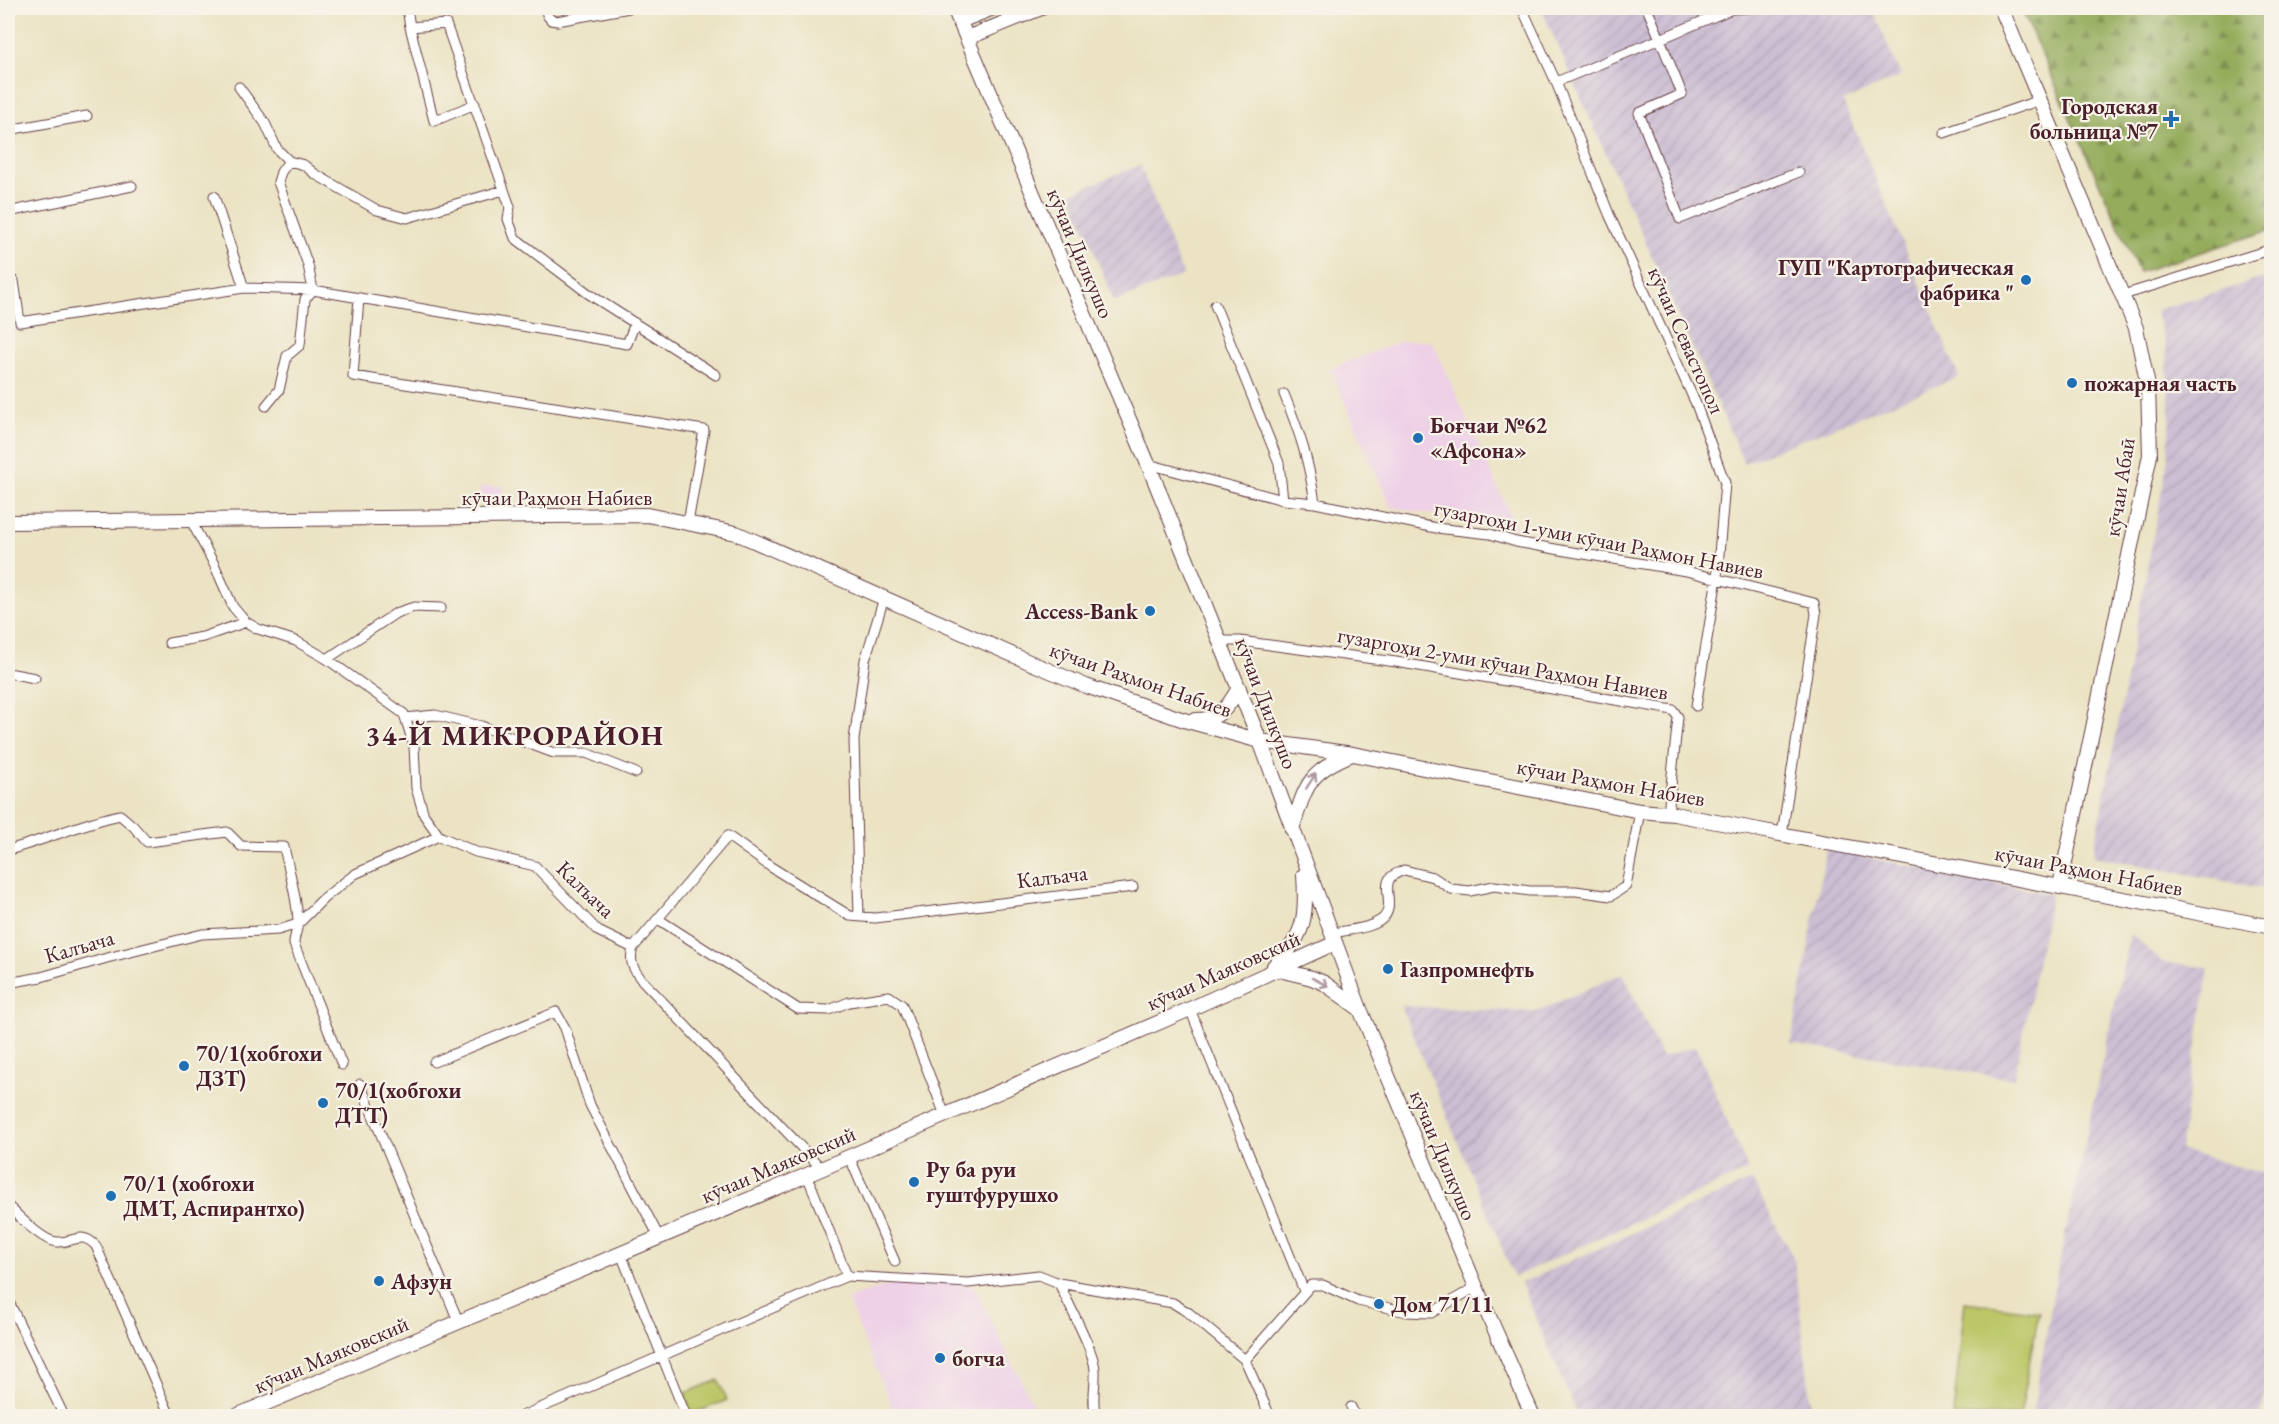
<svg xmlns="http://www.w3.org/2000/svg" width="2279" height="1424" viewBox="0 0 2279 1424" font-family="'EB Garamond',serif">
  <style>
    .built { fill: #eed0e7 }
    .industrial { fill: url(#industrial-furrows) }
    .forest { fill: url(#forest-firs); stroke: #6f6644; stroke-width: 1.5 }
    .pitch { fill: #bbc768; stroke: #82734a; stroke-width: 1.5 }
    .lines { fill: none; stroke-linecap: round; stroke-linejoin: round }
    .street-casing { stroke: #623c42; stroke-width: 11 }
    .secondary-casing { stroke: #623c42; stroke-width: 16 }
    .street { stroke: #fff; stroke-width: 9 }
    .secondary { stroke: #fff; stroke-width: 14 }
    .oneway { stroke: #ae9aa0 }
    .poi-dot { fill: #1f6fb2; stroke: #f7f3e8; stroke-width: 2 }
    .labels { text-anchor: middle; stroke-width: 4.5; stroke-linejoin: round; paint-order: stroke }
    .poi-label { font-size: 22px; font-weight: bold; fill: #4a1f2b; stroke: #f7f3e8; text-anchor: start }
    .street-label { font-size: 22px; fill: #4a1f2b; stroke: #f7f3e8 }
    .district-label { font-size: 28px; font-weight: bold; letter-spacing: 1.5px; fill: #4a1f2b; stroke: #f7f3e8 }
  </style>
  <defs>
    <pattern id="industrial-furrows" width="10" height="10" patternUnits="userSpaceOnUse" patternTransform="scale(1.5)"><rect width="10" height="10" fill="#ccbed3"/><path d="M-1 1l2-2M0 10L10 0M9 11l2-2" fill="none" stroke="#b1a3b5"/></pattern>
    <pattern id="forest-firs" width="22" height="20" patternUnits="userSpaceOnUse" patternTransform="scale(1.5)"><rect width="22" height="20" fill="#94ac5c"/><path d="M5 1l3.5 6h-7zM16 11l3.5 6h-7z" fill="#7b8b4c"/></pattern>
  </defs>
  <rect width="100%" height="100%" fill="#f7f3e8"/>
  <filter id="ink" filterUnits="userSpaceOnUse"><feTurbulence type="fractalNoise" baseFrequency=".0167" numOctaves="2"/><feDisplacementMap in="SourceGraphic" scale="12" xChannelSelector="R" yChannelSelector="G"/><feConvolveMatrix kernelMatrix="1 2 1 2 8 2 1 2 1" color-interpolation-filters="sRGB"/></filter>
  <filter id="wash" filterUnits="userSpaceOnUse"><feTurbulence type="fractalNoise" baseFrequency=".008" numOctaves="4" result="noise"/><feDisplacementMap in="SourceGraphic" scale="24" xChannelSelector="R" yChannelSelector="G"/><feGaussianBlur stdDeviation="1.35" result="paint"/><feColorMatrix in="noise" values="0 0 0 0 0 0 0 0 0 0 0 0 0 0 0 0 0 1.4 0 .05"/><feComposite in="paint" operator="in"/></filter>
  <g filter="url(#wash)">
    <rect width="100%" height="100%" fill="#ebe3c3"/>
    <path class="built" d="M 1402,341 L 1432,341 L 1517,530 L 1391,507 L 1330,369 Z
      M 502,486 L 502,503 L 480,503 L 480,487 Z
      M 921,1275 L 974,1287 L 1039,1416 L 896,1416 L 847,1299 Z"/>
    <path class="industrial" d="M 1541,8 L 1872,8 L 1901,76 L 1843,101 L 1959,377 L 1744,463 Z
      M 1140,165 L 1183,275 L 1114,302 L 1071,193 Z
      M 2271,276 L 2272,276 L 2271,890 L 2093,856 L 2168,458 L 2170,403 L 2165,343 L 2155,310 Z
      M 1826,849 L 2051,894 L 2014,1079 L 1791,1044 Z
      M 2130,933 L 2162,962 L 2209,968 L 2180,1150 L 2271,1176 L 2272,1364 L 2260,1416 L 2032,1416 L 2057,1273 Z
      M 1623,973 L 1662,1057 L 1696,1046 L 1748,1170 L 1514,1277 L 1401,1006 L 1536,1012 Z
      M 1752,1180 L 1794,1259 L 1811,1404 L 1816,1416 L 1578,1416 L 1521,1283 Z"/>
    <path class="forest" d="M 2021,8 L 2271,8 L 2271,230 L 2139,272 Z"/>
    <path class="pitch" d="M 1965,1302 L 2039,1312 L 2019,1416 L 1953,1416 Z
      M 718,1380 L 727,1400 L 692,1414 L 684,1394 Z"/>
  </g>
  <g filter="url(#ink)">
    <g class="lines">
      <defs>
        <path id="street" d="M 407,8 L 410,27 L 434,121 L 475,104
          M 546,8 L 547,15 L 551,20 L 557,21 L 629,8
          M 1522,8 L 1556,82 L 1609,214 L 1696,404 L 1725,483 L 1717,578 L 1696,706
          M 1750,8 L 1732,9 L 1660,39 L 1682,94 L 1639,113 L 1680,219 L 1799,172
          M 410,27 L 446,24 L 510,207 L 508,219 L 515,238 L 589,294 L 716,375
          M 1556,82 L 1660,39 L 1647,8
          M 239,87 L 265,123 L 277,149 L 289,161 L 304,165 L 315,174 L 377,210 L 407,218 L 504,190
          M 8,130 L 87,116
          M 1944,133 L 2040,100
          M 214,196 L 244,288
          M 8,212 L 132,186
          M 8,281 L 14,281 L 20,322 L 244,288 L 313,290 L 627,344 L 635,323
          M 2123,295 L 2272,249
          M 359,298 L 353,376 L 704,430 L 688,523
          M 1215,305 L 1279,463 L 1283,500
          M 1284,394 C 1300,433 1309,461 1315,503
          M 266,406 L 279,390 L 287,356 L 300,345 L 305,299 L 313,290 L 308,265 L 278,182 L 281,172 L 289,161
          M 1148,464 L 1283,500 L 1315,503 L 1436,528 L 1490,534 L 1516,542 L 1566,551 L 1686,571 L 1814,603 L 1816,614 L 1782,834
          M 191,521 L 214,564 L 233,607 L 246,622 L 258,629 L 296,641 L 327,659 L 404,714 L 414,746 L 416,788 L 424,815 L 439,836
          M 1220,641 L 1240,641 L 1396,662 L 1673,710 L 1678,717 L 1668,814
          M 169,643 L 203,637 L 246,622
          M 327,659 L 396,613 L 414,607 L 441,608
          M 8,673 L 35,678
          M 405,718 L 435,715 L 481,726 L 554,753 L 586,753 L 636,773
          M 8,850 C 46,840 81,823 120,815 L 133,826 L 147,842 L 227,832 L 241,846 L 284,847 C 289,871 297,897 298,921 C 298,929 294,936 294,944 L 342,1065
          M 859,916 L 854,740 L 865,660 L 884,598
          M 658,919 L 798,1009 L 829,1010 L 849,1002 L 889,996 L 902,1005 L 945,1115
          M 1331,934 C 1347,929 1367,930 1381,920 C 1397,908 1381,887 1391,877 C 1394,874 1400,872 1404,870 L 1433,877 L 1451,889 L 1470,891 L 1494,886 L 1530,891 L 1576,891 L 1611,896 L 1626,886 L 1640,811
          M 633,948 C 629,961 633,969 641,979 L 821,1168
          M 8,983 L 41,977 L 107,958 L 202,934 L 278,930 L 298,924 L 324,898 L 355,874 L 439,836 L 476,852 L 535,866 L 598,931 L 633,948 L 728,836 L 771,867 L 850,916 L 875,918 L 1133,887
          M 1190,1009 L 1304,1291
          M 434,1062 L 556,1012 L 565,1028 L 590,1105 L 659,1237
          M 360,1084 L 459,1323
          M 849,1156 L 895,1262
          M 807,1175 L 847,1276 L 968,1283 L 1039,1275 L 1059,1283 L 1173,1303 L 1189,1313 L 1245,1360 L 1270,1416
          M 8,1206 C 19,1216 42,1241 57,1242 C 74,1243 81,1230 96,1246 L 170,1416
          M 621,1254 L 686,1416
          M 1059,1283 C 1068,1304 1094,1350 1095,1370 C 1096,1386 1091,1400 1096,1416
          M 8,1300 L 64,1416
          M 1245,1360 L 1311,1285 L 1323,1285 L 1358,1301 L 1407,1312 L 1431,1313 L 1476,1287
          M 1351,1407 L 1355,1416
          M 522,1416 L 847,1276"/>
        <path id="secondary" d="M 954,8 L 1148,464 L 1260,741 L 1360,1009 L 1476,1287 L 1533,1416
          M 2001,8 L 2136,328 L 2148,386 L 2150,455 L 2060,886
          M 960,21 L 993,8
          M 967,38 L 1041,8
          M 8,522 L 647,515 L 736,533 L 1029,662 L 1086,686 L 1184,720 L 1260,741 L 1353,754 L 1640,811 L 1674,814 L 1759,830 L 2272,927
          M 1196,720 C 1220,720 1228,707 1239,688
          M 1292,829 C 1306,786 1307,772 1352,754
          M 1274,966 C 1305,936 1307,917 1304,875
          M 1275,969 L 1312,978 L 1324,983 L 1360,1009
          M 236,1416 L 807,1175 L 1190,1009 L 1335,943"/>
      </defs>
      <use href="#street" class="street-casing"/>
      <use href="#secondary" class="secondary-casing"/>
      <use href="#street" class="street"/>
      <use href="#secondary" class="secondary"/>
    </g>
    <defs><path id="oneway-shaft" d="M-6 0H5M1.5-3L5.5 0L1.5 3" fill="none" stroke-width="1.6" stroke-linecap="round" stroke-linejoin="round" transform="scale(1.5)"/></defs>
    <g class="oneway">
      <use href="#oneway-shaft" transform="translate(1311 781) rotate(-57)"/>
      <use href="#oneway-shaft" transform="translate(1320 982) rotate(27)"/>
    </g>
  </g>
  <g class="poi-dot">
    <path d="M2168 110h6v6h6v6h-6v6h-6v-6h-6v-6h6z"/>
    <circle cx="2026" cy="280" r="6"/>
    <circle cx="2072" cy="383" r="6"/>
    <circle cx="1418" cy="438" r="6"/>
    <circle cx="1150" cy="611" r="6"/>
    <circle cx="1388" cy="969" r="6"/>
    <circle cx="184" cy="1066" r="6"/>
    <circle cx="323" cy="1103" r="6"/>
    <circle cx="914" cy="1182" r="6"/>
    <circle cx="111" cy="1196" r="6"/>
    <circle cx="379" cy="1281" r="6"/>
    <circle cx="1379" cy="1304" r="6"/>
    <circle cx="940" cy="1358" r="6"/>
  </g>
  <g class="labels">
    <g class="poi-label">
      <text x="2158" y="114" text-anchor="end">Городская<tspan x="2158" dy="25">больница №7</tspan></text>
      <text x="2014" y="275" text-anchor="end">ГУП "Картографическая<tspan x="2014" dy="25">фабрика "</tspan></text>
      <text x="2084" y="391">пожарная часть</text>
      <text x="1430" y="433">Боғчаи №62<tspan x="1430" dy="25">«Афсона»</tspan></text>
      <text x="1138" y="619" text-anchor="end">Access-Bank</text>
      <text x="1400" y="977">Газпромнефть</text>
      <text x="196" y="1061">70/1(хобгохи<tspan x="196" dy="25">ДЗТ)</tspan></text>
      <text x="335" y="1098">70/1(хобгохи<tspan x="335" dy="25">ДТТ)</tspan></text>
      <text x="926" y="1177">Ру ба руи<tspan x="926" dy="25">гуштфурушхо</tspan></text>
      <text x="123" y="1191">70/1 (хобгохи<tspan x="123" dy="25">ДМТ, Аспирантхо)</tspan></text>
      <text x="391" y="1289">Афзун</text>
      <text x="1391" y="1312">Дом 71/11</text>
      <text x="952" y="1366">богча</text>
    </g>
    <g class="street-label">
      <text transform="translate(1081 253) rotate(67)" y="8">кӯчаи Дилкушо</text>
      <text transform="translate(1687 340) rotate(66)" y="8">кӯчаи Севастопол</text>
      <text transform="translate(2119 487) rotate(-81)" y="8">кӯчаи Абаӣ</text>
      <text x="557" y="505">кӯчаи Раҳмон Набиев</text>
      <text transform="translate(1599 539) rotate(11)" y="8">гузаргоҳи 1-уми кӯчаи Раҳмон Навиев</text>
      <text transform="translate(1503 663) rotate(10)" y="8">гузаргоҳи 2-уми кӯчаи Раҳмон Навиев</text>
      <text transform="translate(1141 679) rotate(19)" y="8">кӯчаи Раҳмон Набиев</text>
      <text transform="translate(1267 703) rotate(69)" y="8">кӯчаи Дилкушо</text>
      <text transform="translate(1611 782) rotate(10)" y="8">кӯчаи Раҳмон Набиев</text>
      <text transform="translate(2089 870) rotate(11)" y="8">кӯчаи Раҳмон Набиев</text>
      <text transform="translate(1052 876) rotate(-7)" y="8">Калъача</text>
      <text transform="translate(586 889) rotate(44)" y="8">Калъача</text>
      <text transform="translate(79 946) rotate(-16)" y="8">Калъача</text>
      <text transform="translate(1223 970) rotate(-24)" y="8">кӯчаи Маяковский</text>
      <text transform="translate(1444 1155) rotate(67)" y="8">кӯчаи Дилкушо</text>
      <text transform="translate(778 1164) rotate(-23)" y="8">кӯчаи Маяковский</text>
      <text transform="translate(331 1354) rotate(-23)" y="8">кӯчаи Маяковский</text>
    </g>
    <g class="district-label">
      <text x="515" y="745">34-Й МИКРОРАЙОН</text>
    </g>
  </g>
  <rect width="2279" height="1424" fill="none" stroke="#f7f3e8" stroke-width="30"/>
</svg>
